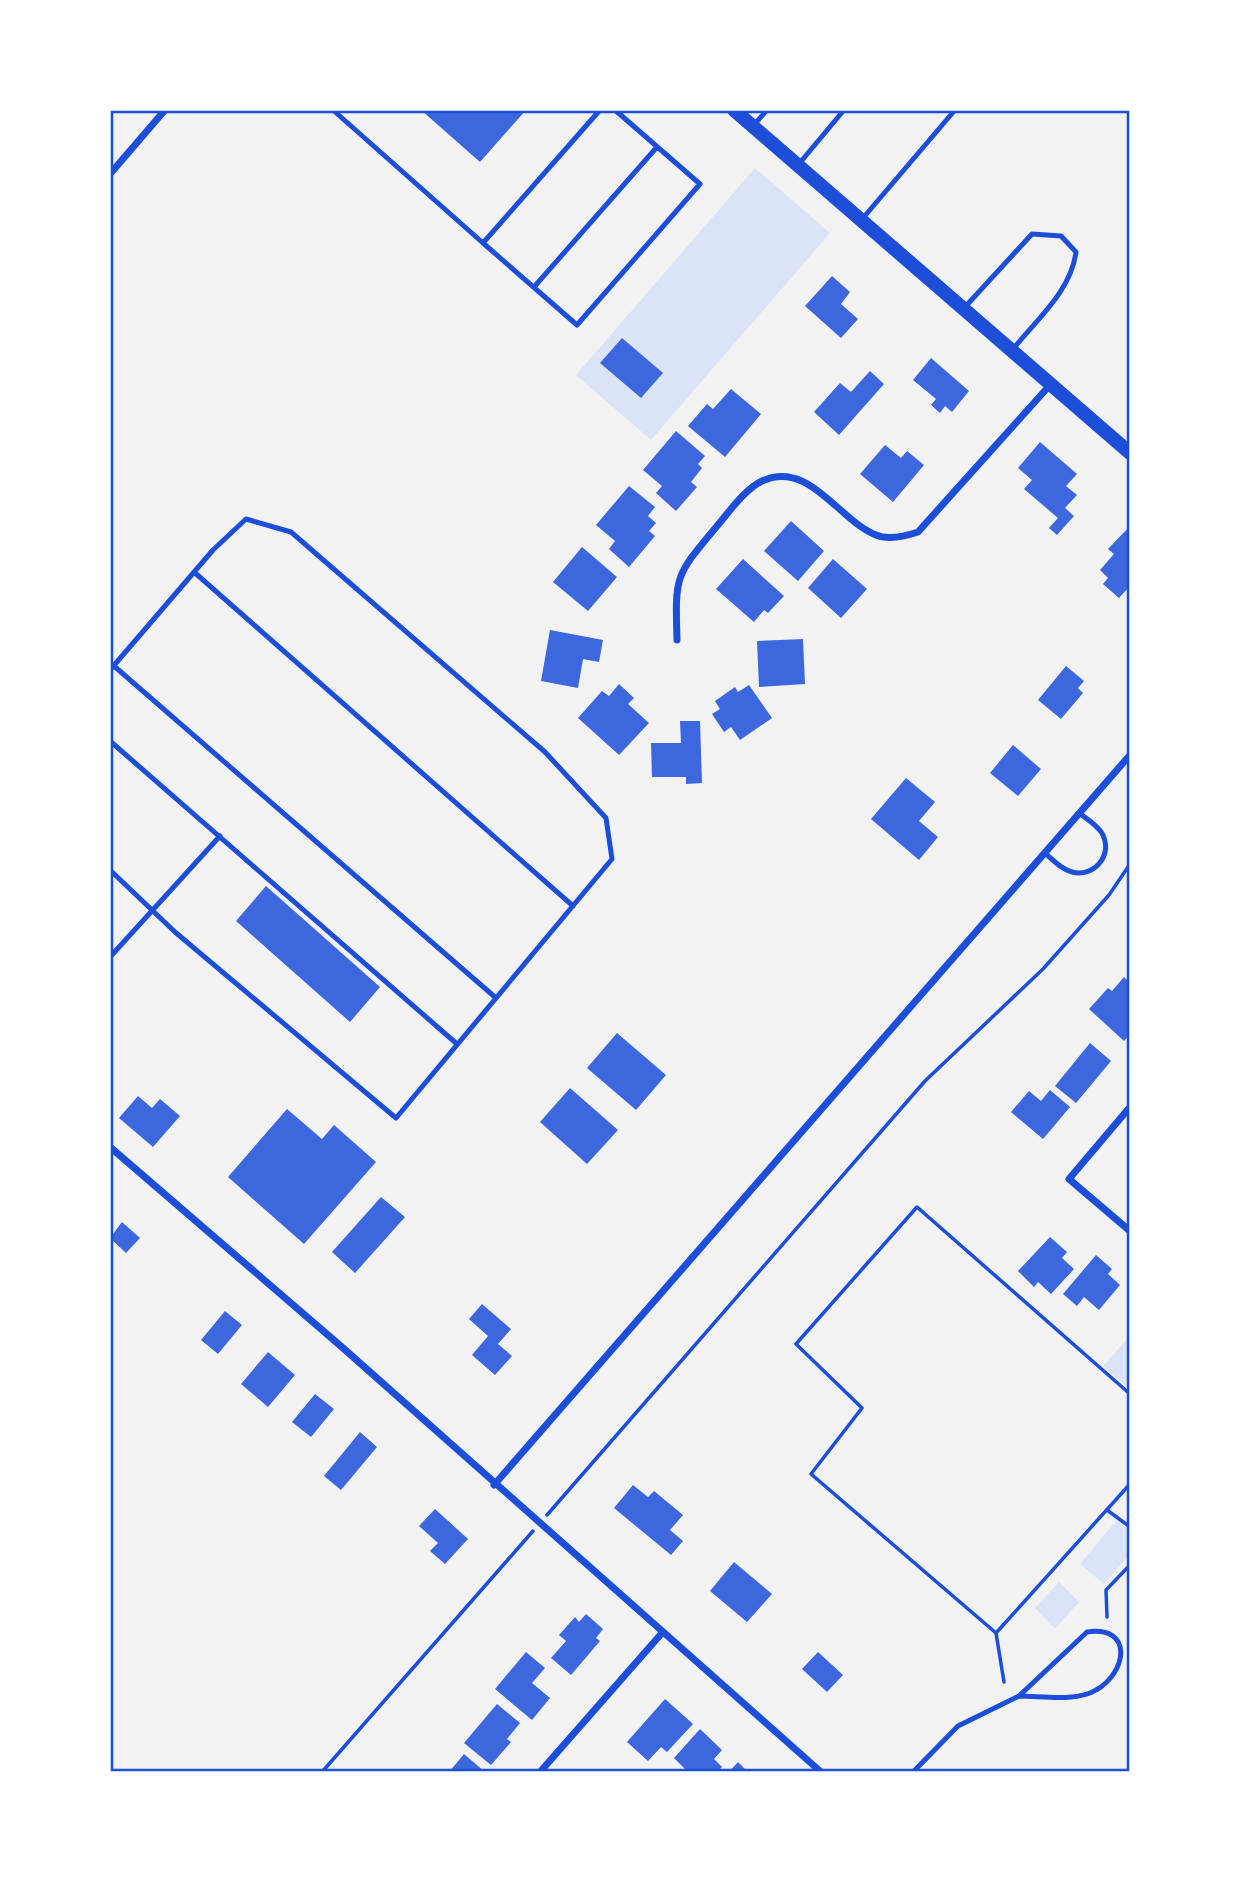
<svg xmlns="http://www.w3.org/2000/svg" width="1240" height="1882" viewBox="0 0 1240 1882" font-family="'Fira Sans Condensed',sans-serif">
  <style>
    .green { fill: #dbe4f7 }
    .building { fill: #3d67dc }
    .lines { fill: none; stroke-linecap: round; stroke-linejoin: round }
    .path { stroke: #1d4ed8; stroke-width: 3.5 }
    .service { stroke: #1d4ed8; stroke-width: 5 }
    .minor { stroke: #1d4ed8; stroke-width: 7 }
    .secondary { stroke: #1d4ed8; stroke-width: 14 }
    .neatline { fill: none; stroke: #1d4ed8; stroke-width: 2.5 }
  </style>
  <rect width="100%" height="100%" fill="#f2f2f2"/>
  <path class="green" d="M 755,168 L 830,233 L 651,440 L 576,375 Z
    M 1130,1336 L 1130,1389 L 1103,1366 Z
    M 1117,1520 L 1130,1530 L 1130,1554 L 1104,1584 L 1080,1564 Z
    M 1059,1582 L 1079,1602 L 1055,1629 L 1035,1608 Z"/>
  <path class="building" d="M 421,110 L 526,110 L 480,162 Z
    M 832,276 L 850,292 L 841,304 L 858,319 L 841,338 L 805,306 Z
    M 622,338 L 663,373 L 641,398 L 600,363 Z
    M 931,358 L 969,391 L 952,412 L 945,406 L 940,413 L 931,405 L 936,399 L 913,380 Z
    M 870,371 L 884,384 L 839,435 L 814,412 L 840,383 L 851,392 Z
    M 731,389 L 761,414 L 725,457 L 688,426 L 707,404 L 713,409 Z
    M 676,431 L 705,456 L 698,464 L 702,468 L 691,482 L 697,487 L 676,511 L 656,493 L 662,486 L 643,470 Z
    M 1040,442 L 1077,474 L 1066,486 L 1077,495 L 1065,508 L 1074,516 L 1057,535 L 1049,528 L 1058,518 L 1024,489 L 1032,480 L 1018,468 Z
    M 885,445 L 901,458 L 907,451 L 924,465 L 893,502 L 860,474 Z
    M 629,486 L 655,507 L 648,516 L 656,523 L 649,531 L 655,536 L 629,567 L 609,549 L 615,541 L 596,525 Z
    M 791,521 L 824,551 L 798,581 L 764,551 Z
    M 1130,526 L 1130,586 L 1119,598 L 1103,584 L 1108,578 L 1100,570 L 1114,554 L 1108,549 Z
    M 582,547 L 617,577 L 588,611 L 553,582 Z
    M 743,559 L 784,596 L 768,613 L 764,610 L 754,622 L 716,589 Z
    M 833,559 L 867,589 L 841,618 L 808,588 Z
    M 550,630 L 603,640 L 599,662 L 583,659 L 578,688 L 541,681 Z
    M 803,639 L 805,684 L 759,687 L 757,641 Z
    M 1066,666 L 1084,681 L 1078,688 L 1083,693 L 1061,719 L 1038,700 Z
    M 619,684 L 634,698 L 628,704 L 649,723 L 619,755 L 578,718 L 602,691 L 609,696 Z
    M 749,685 L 772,718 L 740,740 L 731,727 L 724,732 L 712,714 L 720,709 L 715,701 L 735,687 L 738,692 Z
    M 680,721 L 700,721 L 702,783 L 686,784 L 686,777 L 652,777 L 651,743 L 681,743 Z
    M 1013,745 L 1041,769 L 1018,796 L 990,773 Z
    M 906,778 L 935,802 L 919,821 L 938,837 L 919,860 L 871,819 Z
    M 266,886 L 380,987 L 350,1022 L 236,921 Z
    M 1124,977 L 1130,983 L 1130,1034 L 1124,1041 L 1089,1009 L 1108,988 L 1112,991 Z
    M 617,1033 L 666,1075 L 636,1110 L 587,1068 Z
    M 1090,1043 L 1111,1061 L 1076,1103 L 1055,1086 Z
    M 570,1088 L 618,1130 L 587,1164 L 540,1122 Z
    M 1050,1090 L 1070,1107 L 1043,1139 L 1011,1112 L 1029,1091 L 1041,1101 Z
    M 138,1096 L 152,1108 L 160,1099 L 180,1116 L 153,1147 L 119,1118 Z
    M 287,1109 L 322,1139 L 334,1125 L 376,1162 L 304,1244 L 228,1177 Z
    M 381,1197 L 405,1217 L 355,1273 L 332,1252 Z
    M 122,1222 L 140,1238 L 126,1253 L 110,1238 Z
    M 1050,1237 L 1067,1252 L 1062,1258 L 1074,1269 L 1051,1294 L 1038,1282 L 1034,1287 L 1018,1271 Z
    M 1096,1255 L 1112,1269 L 1108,1274 L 1120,1285 L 1099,1310 L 1084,1297 L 1077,1306 L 1063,1294 Z
    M 482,1304 L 511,1329 L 498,1344 L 512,1356 L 495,1375 L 472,1355 L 488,1336 L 469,1319 Z
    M 225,1311 L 242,1325 L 218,1354 L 201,1340 Z
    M 268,1352 L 295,1375 L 268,1407 L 241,1384 Z
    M 315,1394 L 334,1409 L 311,1437 L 292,1422 Z
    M 360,1432 L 377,1447 L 341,1490 L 324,1476 Z
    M 633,1485 L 648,1497 L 654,1491 L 683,1515 L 670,1530 L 683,1541 L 671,1555 L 614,1508 Z
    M 435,1509 L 468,1539 L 445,1564 L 430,1551 L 438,1543 L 419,1526 Z
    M 734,1562 L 772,1594 L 747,1622 L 710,1591 Z
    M 586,1614 L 603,1629 L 596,1638 L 600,1641 L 571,1675 L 551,1658 L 566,1641 L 559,1635 L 575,1617 L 579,1622 Z
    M 526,1652 L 545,1668 L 532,1683 L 550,1698 L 532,1720 L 495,1689 Z
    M 818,1652 L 843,1675 L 827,1692 L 802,1669 Z
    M 665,1699 L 693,1724 L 667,1752 L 661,1747 L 648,1761 L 627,1742 Z
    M 497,1704 L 520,1723 L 507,1739 L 511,1742 L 491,1765 L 464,1743 Z
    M 700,1729 L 722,1750 L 714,1759 L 722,1767 L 717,1772 L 688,1772 L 674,1758 Z
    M 464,1754 L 485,1772 L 449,1772 Z
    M 738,1762 L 748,1772 L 729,1772 Z"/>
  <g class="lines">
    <path class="path" d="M 1107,1510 L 1130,1527
      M 547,1515 L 925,1081 L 1043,969 L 1109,895 L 1130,864
      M 1107,1617 L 1106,1590 L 1130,1565
      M 996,1633 L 1130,1484
      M 1004,1682 L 996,1633 L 811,1474 L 862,1408 L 796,1344 L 917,1207 L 1130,1394
      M 322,1772 L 533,1531"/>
    <path class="service" d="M 333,110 L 483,243 L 600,110
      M 753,126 L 767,110
      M 798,165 L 844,110
      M 863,218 L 955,110
      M 483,243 L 577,325 L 700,184 L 615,110
      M 534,287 L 657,147
      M 965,307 L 1032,234 L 1061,236 L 1076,252 C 1071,291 1037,319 1014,348
      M 194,572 L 573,906
      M 114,666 L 496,998
      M 110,670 L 213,550 L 246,519 L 291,532 L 545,752 L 606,818 L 612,859 L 396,1118 L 175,932 L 110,870
      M 110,741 L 457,1044
      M 1045,853 C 1053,860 1061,869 1072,872 C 1093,878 1113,856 1103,835 C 1099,826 1087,819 1079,813
      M 110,957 L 220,836
      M 913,1772 L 958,1726 L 1019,1696 L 1087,1632 C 1134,1625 1127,1673 1096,1690 C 1077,1702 1042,1696 1019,1696"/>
    <path class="minor" d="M 110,174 L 165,110
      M 677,640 C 675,575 675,576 717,526 C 729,512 745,489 762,481 C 809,459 839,521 876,535 C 888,540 906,536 918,532 L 1050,385
      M 1130,1107 L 1069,1179 L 1130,1231
      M 110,1147 L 343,1348 L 821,1772
      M 494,1485 L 1130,755
      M 540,1772 L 662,1633"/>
    <path class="secondary" d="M 734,110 L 1130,453"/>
  </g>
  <rect width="1240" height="1882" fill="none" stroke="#ffffff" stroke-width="224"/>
  <rect x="112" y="112" width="1016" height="1658" class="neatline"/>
</svg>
